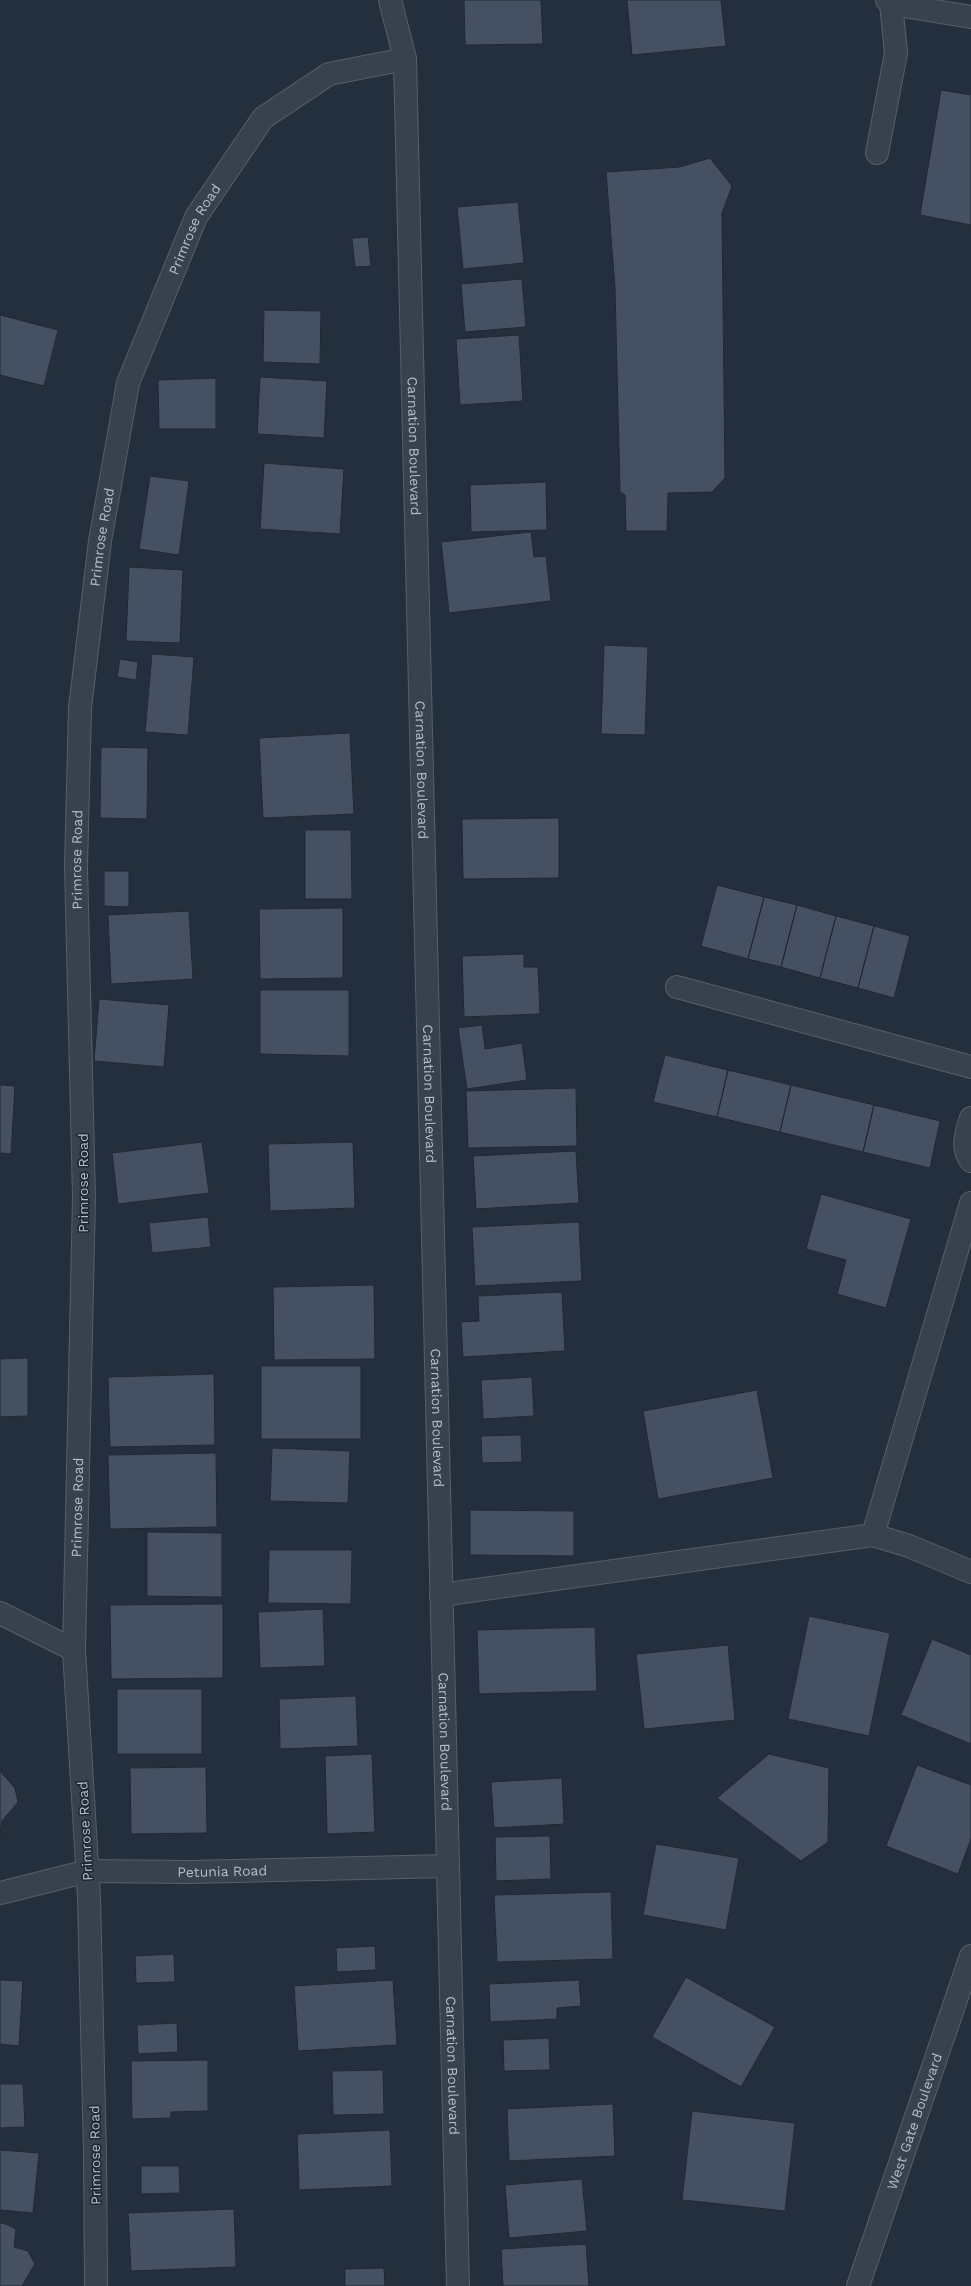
<svg xmlns="http://www.w3.org/2000/svg" width="971" height="2286" viewBox="0 0 971 2286" font-family="'Work Sans',sans-serif">
  <style>
    .building { fill: #455162; stroke: #1f2835 }
    .lines { fill: none; stroke-linecap: round; stroke-linejoin: round }
    .minor-casing { stroke: #565f6c; stroke-width: 24 }
    .minor { stroke: #38414e; stroke-width: 22 }
    .labels { text-anchor: middle; stroke-width: 3; stroke-linejoin: round; paint-order: stroke }
    .street-label { font-size: 14px; fill: #b4bcc9; stroke: #1d2633 }
  </style>
  <rect width="100%" height="100%" fill="#242f3e"/>
  <path class="building" d="M 464,0 L 541,0 L 543,44 L 465,45 Z
    M 627,0 L 721,0 L 726,46 L 632,55 Z
    M 941,90 L 971,95 L 971,225 L 920,215 Z
    M 710,158 L 732,186 L 722,213 L 725,478 L 712,492 L 668,493 L 667,531 L 626,531 L 625,495 L 620,492 L 615,288 L 606,172 L 680,167 Z
    M 518,202 L 524,263 L 463,269 L 457,207 Z
    M 368,237 L 371,266 L 355,267 L 352,238 Z
    M 522,279 L 526,327 L 465,332 L 461,284 Z
    M 264,310 L 321,311 L 320,364 L 263,362 Z
    M 0,315 L 58,330 L 44,386 L 0,375 Z
    M 519,335 L 523,401 L 460,405 L 456,339 Z
    M 260,377 L 327,381 L 324,438 L 257,434 Z
    M 216,378 L 216,429 L 159,429 L 158,380 Z
    M 264,463 L 344,469 L 340,534 L 260,529 Z
    M 150,476 L 189,481 L 179,555 L 139,549 Z
    M 546,482 L 547,530 L 471,532 L 470,485 Z
    M 531,532 L 534,557 L 546,556 L 551,601 L 449,613 L 441,542 Z
    M 129,567 L 183,570 L 180,643 L 126,641 Z
    M 604,645 L 648,647 L 645,735 L 601,734 Z
    M 152,654 L 194,657 L 188,735 L 145,732 Z
    M 120,659 L 138,662 L 136,680 L 117,677 Z
    M 350,733 L 354,814 L 263,818 L 259,738 Z
    M 101,747 L 148,748 L 147,819 L 100,818 Z
    M 559,818 L 559,878 L 463,879 L 462,819 Z
    M 305,830 L 351,830 L 352,899 L 305,899 Z
    M 104,871 L 129,871 L 129,907 L 104,906 Z
    M 717,885 L 764,897 L 748,959 L 701,946 Z
    M 764,897 L 797,905 L 781,967 L 748,959 Z
    M 797,905 L 836,916 L 820,978 L 781,967 Z
    M 343,908 L 343,978 L 260,979 L 259,909 Z
    M 189,911 L 193,979 L 111,984 L 108,915 Z
    M 836,916 L 874,926 L 858,988 L 820,978 Z
    M 874,926 L 910,936 L 894,998 L 858,988 Z
    M 524,954 L 524,967 L 538,967 L 540,1014 L 464,1017 L 462,956 Z
    M 260,990 L 349,990 L 349,1056 L 260,1054 Z
    M 99,999 L 169,1005 L 164,1067 L 94,1061 Z
    M 482,1025 L 485,1049 L 522,1043 L 527,1080 L 467,1089 L 458,1028 Z
    M 665,1055 L 728,1070 L 717,1117 L 653,1102 Z
    M 728,1070 L 791,1085 L 780,1132 L 717,1117 Z
    M 0,1085 L 15,1086 L 11,1154 L 0,1153 Z
    M 791,1085 L 874,1105 L 863,1152 L 780,1132 Z
    M 576,1088 L 577,1146 L 468,1148 L 466,1091 Z
    M 874,1105 L 940,1121 L 930,1168 L 863,1152 Z
    M 202,1142 L 209,1193 L 118,1204 L 112,1153 Z
    M 353,1142 L 355,1208 L 270,1211 L 268,1144 Z
    M 576,1151 L 579,1203 L 476,1209 L 473,1156 Z
    M 821,1194 L 911,1219 L 886,1308 L 837,1294 L 846,1260 L 806,1249 Z
    M 208,1217 L 211,1247 L 152,1253 L 149,1223 Z
    M 579,1222 L 582,1281 L 475,1286 L 472,1227 Z
    M 374,1285 L 375,1359 L 274,1360 L 273,1287 Z
    M 562,1292 L 565,1351 L 463,1357 L 461,1322 L 479,1321 L 478,1296 Z
    M 28,1358 L 28,1416 L 0,1417 L 0,1359 Z
    M 261,1366 L 361,1366 L 361,1439 L 261,1439 Z
    M 214,1374 L 215,1445 L 110,1447 L 108,1377 Z
    M 532,1377 L 534,1416 L 483,1419 L 481,1380 Z
    M 757,1390 L 773,1478 L 658,1499 L 643,1411 Z
    M 521,1435 L 522,1462 L 482,1463 L 481,1436 Z
    M 272,1448 L 350,1451 L 348,1503 L 270,1501 Z
    M 216,1453 L 217,1527 L 110,1529 L 108,1455 Z
    M 470,1510 L 574,1511 L 574,1556 L 470,1555 Z
    M 147,1532 L 222,1533 L 222,1597 L 147,1596 Z
    M 269,1550 L 352,1550 L 351,1604 L 268,1603 Z
    M 223,1604 L 223,1678 L 111,1679 L 110,1605 Z
    M 323,1609 L 325,1666 L 260,1668 L 258,1612 Z
    M 809,1616 L 890,1633 L 869,1736 L 788,1719 Z
    M 595,1627 L 597,1691 L 479,1694 L 477,1630 Z
    M 932,1639 L 971,1655 L 971,1744 L 901,1715 Z
    M 728,1645 L 735,1720 L 644,1729 L 636,1654 Z
    M 117,1689 L 202,1689 L 202,1754 L 117,1754 Z
    M 356,1696 L 358,1746 L 280,1749 L 279,1699 Z
    M 372,1754 L 375,1832 L 327,1834 L 325,1756 Z
    M 769,1754 L 829,1768 L 828,1842 L 801,1861 L 717,1798 Z
    M 917,1765 L 971,1785 L 971,1839 L 958,1874 L 886,1846 Z
    M 206,1767 L 207,1833 L 131,1834 L 130,1768 Z
    M 0,1771 L 15,1788 L 18,1802 L 2,1821 L 0,1837 Z
    M 562,1778 L 564,1824 L 494,1828 L 491,1782 Z
    M 550,1836 L 551,1879 L 496,1881 L 495,1837 Z
    M 656,1844 L 739,1858 L 726,1930 L 643,1915 Z
    M 611,1892 L 613,1959 L 497,1962 L 494,1895 Z
    M 375,1946 L 376,1970 L 337,1972 L 336,1948 Z
    M 174,1954 L 175,1982 L 136,1983 L 135,1956 Z
    M 686,1977 L 775,2027 L 741,2087 L 652,2037 Z
    M 0,1980 L 23,1981 L 19,2046 L 0,2044 Z
    M 393,1980 L 397,2045 L 298,2051 L 294,1986 Z
    M 579,1980 L 581,2006 L 557,2008 L 557,2019 L 490,2022 L 489,1984 Z
    M 177,2023 L 178,2052 L 138,2054 L 137,2025 Z
    M 549,2038 L 550,2070 L 504,2071 L 503,2040 Z
    M 208,2060 L 208,2111 L 171,2112 L 171,2118 L 132,2119 L 131,2061 Z
    M 383,2070 L 384,2114 L 333,2115 L 332,2071 Z
    M 0,2084 L 23,2084 L 25,2127 L 0,2128 Z
    M 613,2104 L 615,2156 L 509,2161 L 507,2109 Z
    M 692,2111 L 795,2123 L 785,2211 L 682,2200 Z
    M 390,2130 L 392,2186 L 299,2190 L 297,2134 Z
    M 0,2150 L 39,2153 L 33,2213 L 0,2210 Z
    M 141,2166 L 179,2166 L 180,2193 L 141,2194 Z
    M 582,2179 L 587,2231 L 509,2238 L 505,2185 Z
    M 234,2209 L 236,2267 L 131,2271 L 128,2213 Z
    M 0,2223 L 6,2224 L 16,2229 L 14,2247 L 28,2251 L 35,2264 L 22,2286 L 0,2286 Z
    M 586,2244 L 589,2286 L 503,2286 L 501,2249 Z
    M 384,2268 L 385,2286 L 345,2286 L 345,2269 Z"/>
  <g class="lines">
    <defs>
      <g id="minor">
        <path id="s1" d="M 390,0 L 405,59 L 458,2286"/>
        <path d="M 891,4 L 971,17"/>
        <path d="M 877,153 L 896,53 L 891,4 L 887,0"/>
        <path d="M 677,987 L 971,1067"/>
        <path d="M 971,1118 C 966,1134 961,1147 971,1161"/>
        <path d="M 873,1535 L 971,1203"/>
        <path d="M 441,1595 L 873,1535 L 909,1546 L 971,1572"/>
        <path d="M 0,1613 L 74,1650"/>
        <path id="s2" d="M 0,1893 L 88,1871 L 190,1872 L 448,1866"/>
        <path id="s3" d="M 96,2286 L 95,2155 L 89,1897 L 74,1650 L 84,1197 L 76,866 L 80,708 L 100,541 L 128,383 L 196,217 L 263,118 L 329,74 L 405,59"/>
        <path id="s4" d="M 858,2286 L 971,1956"/>
      </g>
    </defs>
    <use href="#minor" class="minor-casing"/>
    <use href="#minor" class="minor"/>
  </g>
  <g class="labels">
    <g class="street-label">
      <text dy="5" stroke="none"><textPath href="#s3" startOffset="2075">Primrose Road</textPath></text>
      <text dy="5" stroke="none"><textPath href="#s1" startOffset="448">Carnation Boulevard</textPath></text>
      <text dy="5" stroke="none"><textPath href="#s3" startOffset="1751">Primrose Road</textPath></text>
      <text dy="5" stroke="none"><textPath href="#s1" startOffset="772">Carnation Boulevard</textPath></text>
      <text dy="5" stroke="none"><textPath href="#s3" startOffset="1427">Primrose Road</textPath></text>
      <text dy="5" stroke="none"><textPath href="#s1" startOffset="1096">Carnation Boulevard</textPath></text>
      <text transform="translate(83 1183) rotate(-90)" y="5">Primrose Road</text>
      <text dy="5" stroke="none"><textPath href="#s1" startOffset="1420">Carnation Boulevard</textPath></text>
      <text dy="5" stroke="none"><textPath href="#s3" startOffset="779">Primrose Road</textPath></text>
      <text dy="5" stroke="none"><textPath href="#s1" startOffset="1744">Carnation Boulevard</textPath></text>
      <text transform="translate(85 1831) rotate(-93)" y="5">Primrose Road</text>
      <text dy="5" stroke="none"><textPath href="#s2" startOffset="225">Petunia Road</textPath></text>
      <text dy="5" stroke="none"><textPath href="#s1" startOffset="2068">Carnation Boulevard</textPath></text>
      <text dy="5" stroke="none"><textPath href="#s4" startOffset="174">West Gate Boulevard</textPath></text>
      <text transform="translate(95 2155) rotate(-91)" y="5">Primrose Road</text>
    </g>
  </g>
</svg>
